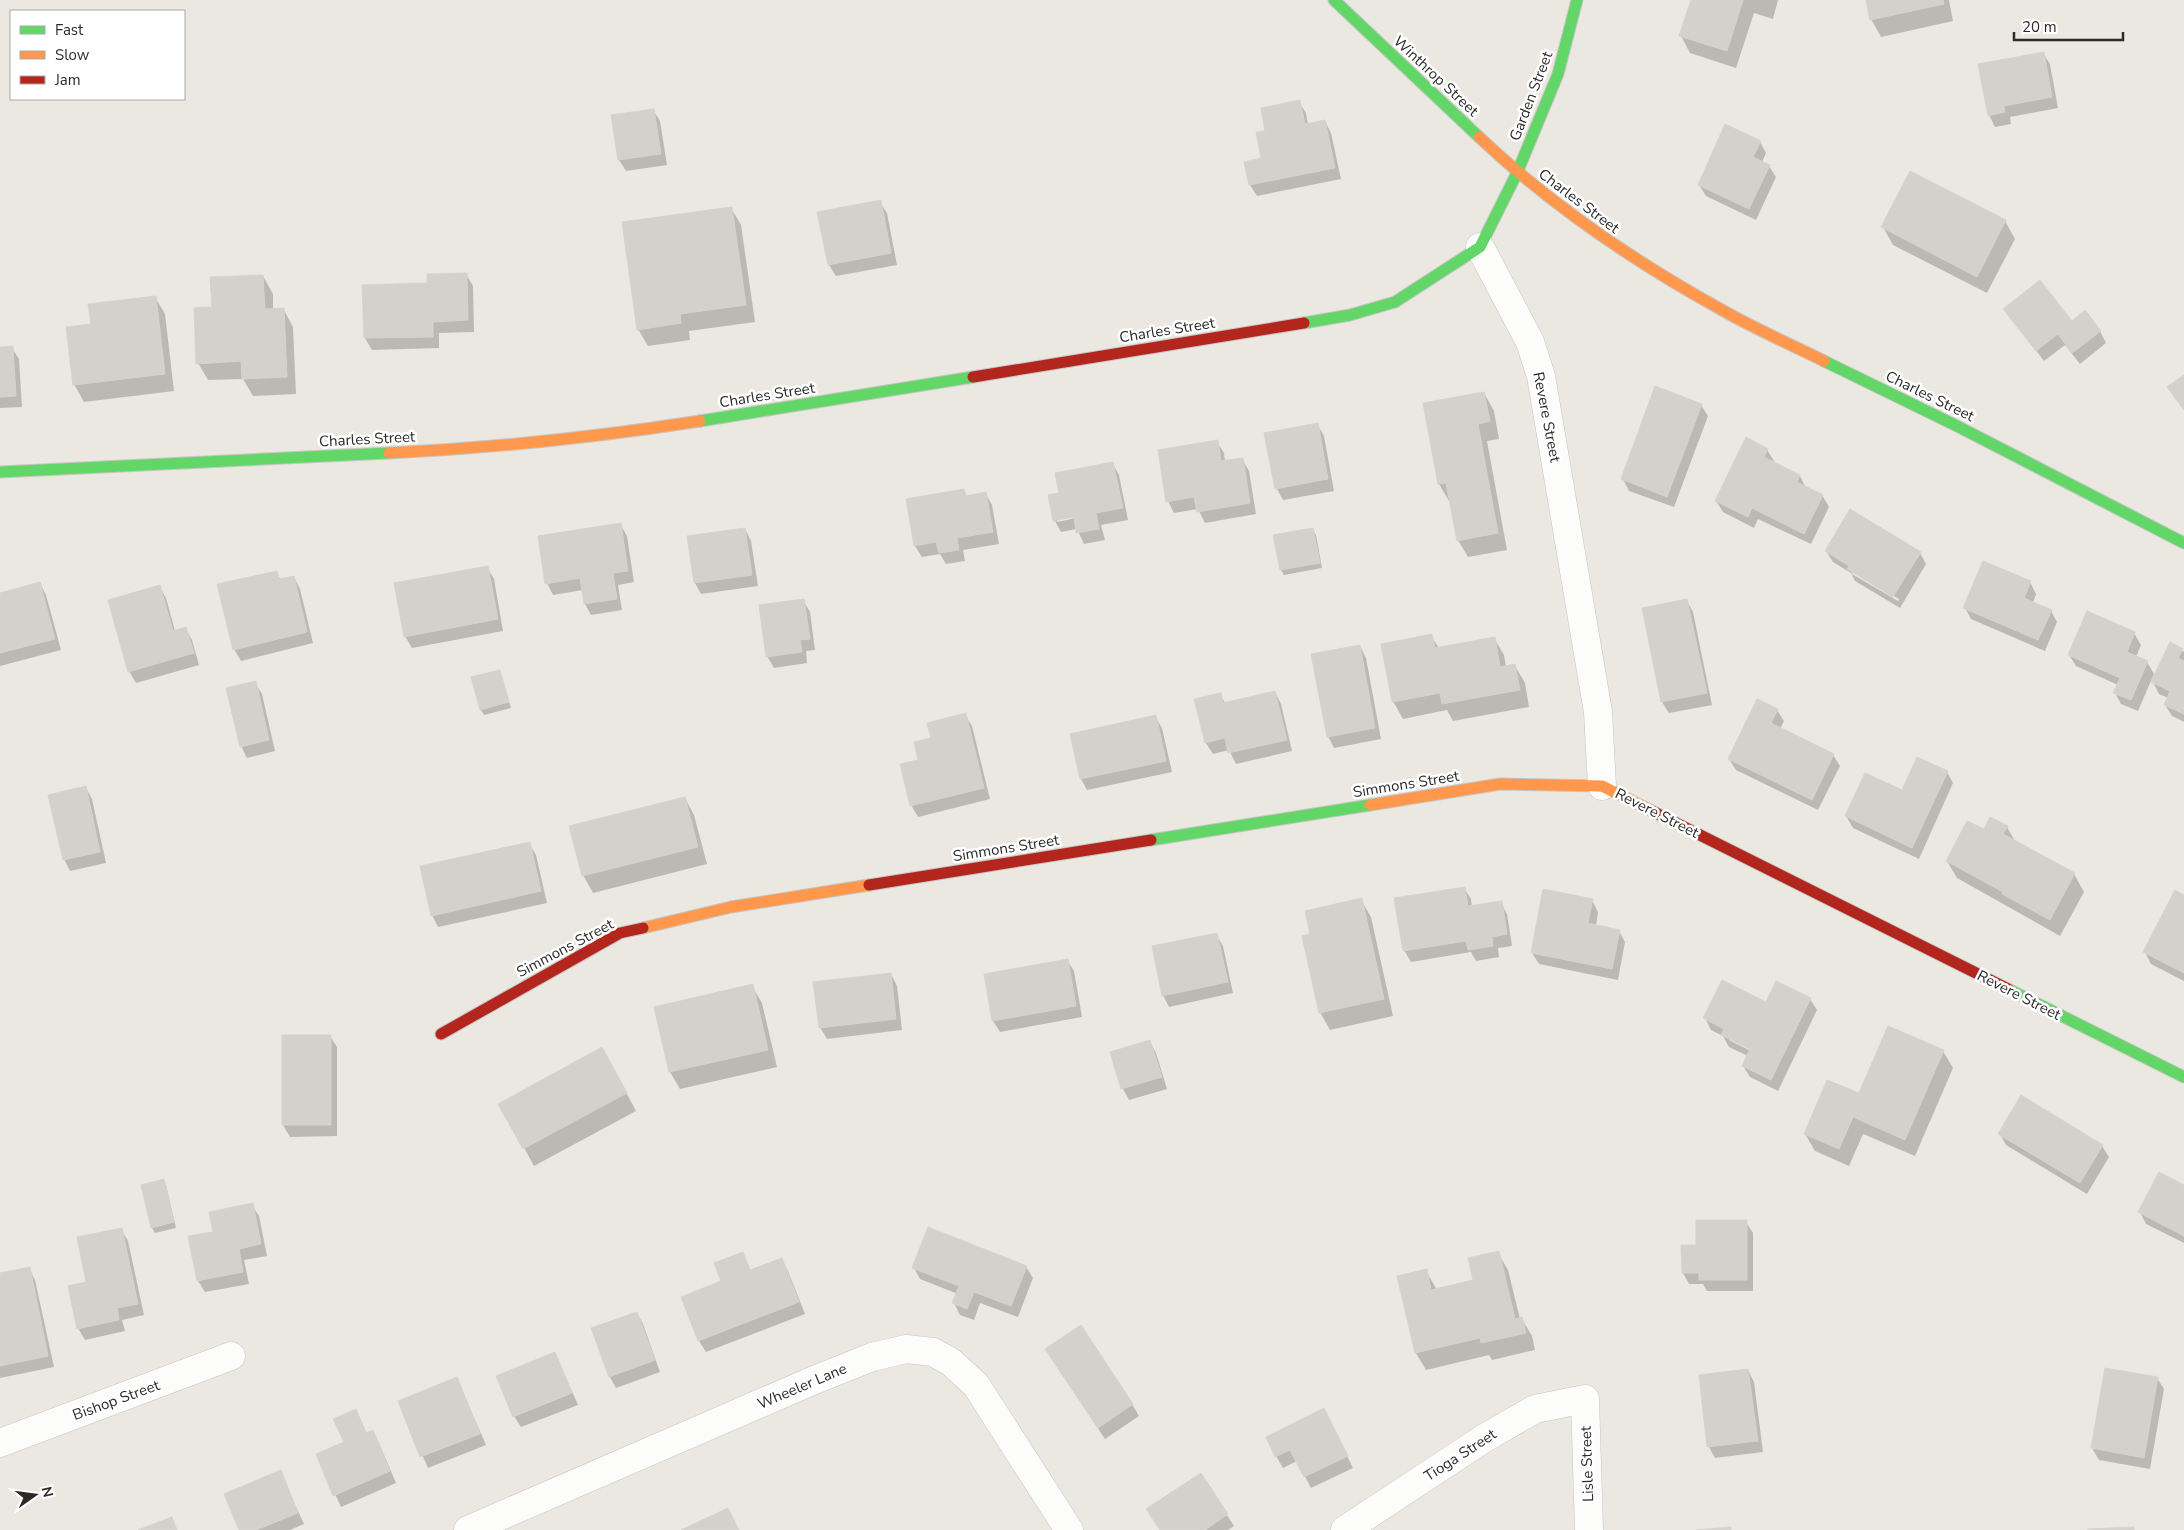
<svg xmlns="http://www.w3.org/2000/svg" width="2184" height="1530" viewBox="0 0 2184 1530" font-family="'Nunito Sans',sans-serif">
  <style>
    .shadow { fill: #0003; fill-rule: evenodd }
    .building { fill: #d3d1cc; stroke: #d5d3cc }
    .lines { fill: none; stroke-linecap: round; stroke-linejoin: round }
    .street-casing { stroke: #c7c6c6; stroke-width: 29 }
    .fast-casing { stroke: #c7c6c6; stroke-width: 13 }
    .slow-casing { stroke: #c7c6c6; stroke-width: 13 }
    .jam-casing { stroke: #c7c6c6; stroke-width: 13 }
    .street { stroke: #fcfcfa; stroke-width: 28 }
    .fast { stroke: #63d668; stroke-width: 11 }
    .slow { stroke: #ff974d; stroke-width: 11 }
    .jam { stroke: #b3261e; stroke-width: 11 }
    .labels { text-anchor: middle; stroke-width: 5; stroke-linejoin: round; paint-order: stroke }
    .street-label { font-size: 15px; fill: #2b2b2b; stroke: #fff }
  </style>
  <rect width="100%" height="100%" fill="#eae8e0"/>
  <path class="shadow" d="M 1692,0 L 1778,0 L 1773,19 L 1754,13 L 1736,68 L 1690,53 L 1681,36 Z
    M 1867,0 L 1949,0 L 1953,21 L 1881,37 L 1871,19 Z
    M 2043,53 L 2050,64 L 2058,108 L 2010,117 L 2011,124 L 1995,127 L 1989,115 Z
    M 1299,102 L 1306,113 L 1308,125 L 1325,121 L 1331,133 L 1341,179 L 1257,196 L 1250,185 L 1245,163 L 1263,159 L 1267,132 Z
    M 653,110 L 660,121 L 667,165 L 626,171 L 619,160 L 612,116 Z
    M 1760,142 L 1766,153 L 1762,162 L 1769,166 L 1776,177 L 1756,220 L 1706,196 L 1699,185 Z
    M 1910,173 L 2005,221 L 2015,239 L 1987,293 L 1893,245 L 1883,227 Z
    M 880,202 L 887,213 L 897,265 L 836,276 L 829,265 Z
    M 731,208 L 741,225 L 755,322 L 689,331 L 690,340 L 648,346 L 638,329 Z
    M 466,274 L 473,286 L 474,332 L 439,333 L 439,348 L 372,350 L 365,338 L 364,286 L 428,284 Z
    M 263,276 L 273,294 L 273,310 L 284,310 L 293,327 L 296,394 L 253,396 L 243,379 L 208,380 L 198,363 L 213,309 Z
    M 155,297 L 165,314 L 174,391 L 84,402 L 74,384 L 92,325 Z
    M 2005,309 L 2100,331 L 2106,343 L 2080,364 L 2065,345 L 2044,361 Z
    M 0,348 L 12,348 L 19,359 L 22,407 L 0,408 Z
    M 1484,393 L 1494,411 L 1499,439 L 1487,441 L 1507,550 L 1468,557 L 1458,540 L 1451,501 L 1449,501 L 1439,484 Z
    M 1701,405 L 1708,416 L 1674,507 L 1629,491 L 1623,479 Z
    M 1317,424 L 1324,436 L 1334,491 L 1283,500 L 1277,489 Z
    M 1217,442 L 1224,453 L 1225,462 L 1242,459 L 1249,471 L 1256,514 L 1205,523 L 1198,509 L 1174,513 L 1168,501 Z
    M 1767,450 L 1774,461 L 1773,463 L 1800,476 L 1806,488 L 1822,495 L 1829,507 L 1811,544 L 1758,519 L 1754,528 L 1723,512 L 1716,501 Z
    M 1113,464 L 1119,475 L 1128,520 L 1101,525 L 1105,540 L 1084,544 L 1077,529 L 1061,532 L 1055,521 L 1050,496 L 1061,494 ZM 1080,515 L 1080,517 L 1057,522 L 1057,519 Z
    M 964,490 L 967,497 L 986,494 L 992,505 L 999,544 L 963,550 L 965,561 L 946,564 L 940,554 L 922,557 L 915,546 L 907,500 Z
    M 620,524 L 627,536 L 634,582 L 618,585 L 622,610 L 591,615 L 585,604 L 583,590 L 553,595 L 547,583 Z
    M 745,529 L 751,541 L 758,586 L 701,594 L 695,583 Z
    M 1312,529 L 1316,535 L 1322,568 L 1284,575 L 1281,570 L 1275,536 Z
    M 1826,551 L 1920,553 L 1926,564 L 1900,608 L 1855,581 L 1851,573 L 1833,562 ZM 1852,571 L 1899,599 L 1898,601 L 1852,574 Z
    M 487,567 L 494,579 L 503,631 L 412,648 L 405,636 Z
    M 276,572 L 281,580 L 294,577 L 300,589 L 313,643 L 241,661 L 234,649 Z
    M 2030,582 L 2036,594 L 2033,603 L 2051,611 L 2057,622 L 2045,651 L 1971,619 L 1965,608 Z
    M 40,583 L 46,595 L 61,650 L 0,666 L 0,594 Z
    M 159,586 L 166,598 L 175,631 L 185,628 L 192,640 L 199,665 L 136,683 L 129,671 Z
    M 803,600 L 810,612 L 815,650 L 806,651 L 807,663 L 774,668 L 767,656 Z
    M 1687,601 L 1693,612 L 1712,705 L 1669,713 L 1662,702 L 1644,609 Z
    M 2134,633 L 2141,645 L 2136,657 L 2147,662 L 2154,674 L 2138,711 L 2121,704 L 2115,693 L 2118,685 L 2076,666 L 2069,655 Z
    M 1431,636 L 1439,648 L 1494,638 L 1504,655 L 1506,667 L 1515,666 L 1525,683 L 1529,707 L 1453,721 L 1447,710 L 1403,719 L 1393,701 Z
    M 1360,646 L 1366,658 L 1381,739 L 1334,748 L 1328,736 Z
    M 2182,650 L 2184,652 L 2184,722 L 2172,716 L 2165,705 L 2168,698 L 2159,694 L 2153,682 Z
    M 500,671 L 511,708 L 484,715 L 481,710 Z
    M 255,683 L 262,694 L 275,751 L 247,758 L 241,746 Z
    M 1275,692 L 1281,704 L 1292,751 L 1236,764 L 1229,750 L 1213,754 L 1206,743 L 1196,700 L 1220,695 L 1226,704 Z
    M 1777,710 L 1784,721 L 1780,729 L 1833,755 L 1840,766 L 1818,810 L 1736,770 L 1729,759 Z
    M 965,715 L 972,726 L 990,799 L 918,817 L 911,805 L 920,761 Z
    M 1155,716 L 1162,728 L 1172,772 L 1087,790 L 1081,779 Z
    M 1947,772 L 1953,783 L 1919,859 L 1853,828 L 1846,816 Z
    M 86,788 L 92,799 L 106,863 L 70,871 L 64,859 Z
    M 685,798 L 694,815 L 707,864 L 593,893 L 583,875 Z
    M 2007,827 L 2016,843 L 2074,874 L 2084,892 L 2060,936 L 1957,878 L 1947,861 L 1984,831 Z
    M 529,843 L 536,855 L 547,903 L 438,927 L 432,915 Z
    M 1464,888 L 1471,899 L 1472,907 L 1501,903 L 1507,914 L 1512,946 L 1498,948 L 1499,957 L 1476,961 L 1471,952 L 1411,962 L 1404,950 Z
    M 2184,896 L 2184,981 L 2151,964 L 2145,952 Z
    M 1361,900 L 1371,917 L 1393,1016 L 1330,1030 L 1320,1012 L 1311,935 Z
    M 1592,900 L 1598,912 L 1596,926 L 1619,931 L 1625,942 L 1618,980 L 1539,964 L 1532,953 Z
    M 1216,934 L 1223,946 L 1233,993 L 1169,1007 L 1163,995 Z
    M 1067,960 L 1074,971 L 1082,1017 L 1000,1032 L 993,1021 Z
    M 891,974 L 897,986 L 902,1030 L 827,1039 L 820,1027 Z
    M 752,986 L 762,1003 L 777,1067 L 680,1089 L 670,1072 L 655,1008 Z
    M 1810,999 L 1817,1010 L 1778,1091 L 1750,1077 L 1743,1066 L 1748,1056 L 1729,1047 L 1723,1036 L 1711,1030 L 1705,1018 L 1767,1004 ZM 1729,1038 L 1757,1051 L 1755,1053 L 1729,1040 Z
    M 283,1036 L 330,1036 L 337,1047 L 337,1136 L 290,1137 L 283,1125 Z
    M 1150,1042 L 1156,1053 L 1167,1089 L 1129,1100 L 1123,1089 L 1111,1053 Z
    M 1943,1051 L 1953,1068 L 1915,1156 L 1863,1134 L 1849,1166 L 1815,1151 L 1805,1134 L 1859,1095 Z
    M 612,1066 L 636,1111 L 534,1166 L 500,1104 Z
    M 2000,1134 L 2102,1146 L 2109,1157 L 2087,1194 L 2006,1145 Z
    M 163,1180 L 166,1185 L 176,1228 L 155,1233 L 152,1228 Z
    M 2184,1187 L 2184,1243 L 2146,1224 L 2140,1212 Z
    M 252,1205 L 259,1216 L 267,1256 L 244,1260 L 249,1284 L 205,1292 L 198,1281 L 214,1233 Z
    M 1746,1222 L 1753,1233 L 1753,1291 L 1707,1291 L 1703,1284 L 1689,1284 L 1683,1273 L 1698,1246 Z
    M 121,1229 L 128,1241 L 144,1315 L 122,1320 L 125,1331 L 85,1340 L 78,1328 L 88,1283 Z
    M 1498,1253 L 1508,1270 L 1520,1319 L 1522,1319 L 1532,1336 L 1535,1350 L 1492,1360 L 1489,1355 L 1426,1370 L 1416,1353 L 1426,1271 L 1437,1290 L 1475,1281 Z
    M 743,1254 L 751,1271 L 781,1259 L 788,1271 L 805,1314 L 706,1352 L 699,1341 L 682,1297 L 723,1282 Z
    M 1026,1267 L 1033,1278 L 1018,1317 L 980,1303 L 974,1320 L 960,1315 L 954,1303 L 958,1294 L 920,1279 L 914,1268 Z
    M 29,1268 L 35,1280 L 54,1367 L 0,1378 L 0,1274 Z
    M 637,1313 L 643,1324 L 660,1372 L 616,1388 L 610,1377 L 592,1329 Z
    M 555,1353 L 578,1405 L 521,1427 L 514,1416 Z
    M 1053,1361 L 1132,1404 L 1139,1416 L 1105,1439 Z
    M 1748,1370 L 1754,1382 L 1763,1452 L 1715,1458 L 1709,1447 Z
    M 2157,1378 L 2164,1389 L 2150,1469 L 2099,1460 L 2092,1448 Z
    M 457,1379 L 486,1445 L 428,1468 L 399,1402 Z
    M 355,1410 L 367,1434 L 373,1432 L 379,1443 L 396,1483 L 341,1507 L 317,1455 L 345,1443 Z
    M 1330,1421 L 1353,1468 L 1311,1488 L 1297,1461 L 1283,1468 L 1276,1456 Z
    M 280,1472 L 304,1524 L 290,1530 L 240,1530 Z
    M 1201,1474 L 1234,1526 L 1228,1530 L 1161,1530 Z"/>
  <path class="building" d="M 1691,0 L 1743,0 L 1727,51 L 1679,36 Z
    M 1866,0 L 1943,0 L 1944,4 L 1870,20 Z
    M 2044,52 L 2052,97 L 2004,106 L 2005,112 L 1988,116 L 1978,64 Z
    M 1300,100 L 1305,124 L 1325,120 L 1335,168 L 1249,185 L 1244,162 L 1261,158 L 1256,132 L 1265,131 L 1261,108 Z
    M 654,109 L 661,154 L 618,160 L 611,115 Z
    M 1725,124 L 1761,141 L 1753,157 L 1770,165 L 1749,209 L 1698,185 Z
    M 1910,171 L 2006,220 L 1977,277 L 1881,227 Z
    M 881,200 L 891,253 L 828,265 L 817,212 Z
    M 732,207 L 746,305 L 680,314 L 681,323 L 637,330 L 622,222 Z
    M 467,273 L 468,320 L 433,322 L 433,337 L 364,338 L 362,285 L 427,283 L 427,274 Z
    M 263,275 L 265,309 L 284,308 L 287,377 L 242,379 L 241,361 L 196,364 L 194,308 L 212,307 L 210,277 Z
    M 2040,280 L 2072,321 L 2085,310 L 2101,331 L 2072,353 L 2058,334 L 2036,351 L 2003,309 Z
    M 156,296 L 165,374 L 73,385 L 66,327 L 91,324 L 88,304 Z
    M 13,346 L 16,396 L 0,397 L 0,347 Z
    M 2184,375 L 2184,410 L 2167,387 Z
    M 1655,386 L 1702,404 L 1667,497 L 1621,479 Z
    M 1484,392 L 1490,421 L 1478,424 L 1498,533 L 1457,541 L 1446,483 L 1438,484 L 1423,403 Z
    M 1318,423 L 1328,479 L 1275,489 L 1264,433 Z
    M 1746,437 L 1768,449 L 1764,457 L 1800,475 L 1797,482 L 1823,495 L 1804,534 L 1752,508 L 1748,517 L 1715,501 Z
    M 1218,440 L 1221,461 L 1243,458 L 1250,503 L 1197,512 L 1194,497 L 1166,502 L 1158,450 Z
    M 1113,462 L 1123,508 L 1096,513 L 1099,529 L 1076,533 L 1074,517 L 1053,521 L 1048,495 L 1059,493 L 1055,473 Z
    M 964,489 L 966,496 L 986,492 L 993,532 L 957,538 L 959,550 L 939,553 L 936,542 L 914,546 L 906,499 Z
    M 1850,509 L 1921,552 L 1893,597 L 1847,569 L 1849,566 L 1825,551 Z
    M 621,523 L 628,571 L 613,573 L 617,599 L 584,604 L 580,578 L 545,584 L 538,536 Z
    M 745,528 L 752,575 L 694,583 L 687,536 Z
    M 1313,528 L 1320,563 L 1280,570 L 1273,535 Z
    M 1983,561 L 2031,581 L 2024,598 L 2052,610 L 2038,640 L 1963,608 Z
    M 488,566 L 498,619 L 404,637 L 394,583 Z
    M 277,571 L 279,579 L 294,576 L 307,632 L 233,650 L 217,584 Z
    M 40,582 L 55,639 L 0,653 L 0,593 Z
    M 160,585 L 173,631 L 186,627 L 194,653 L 128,672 L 108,600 Z
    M 804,599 L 810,639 L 800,640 L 802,652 L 766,657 L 759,605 Z
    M 1687,599 L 1707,693 L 1661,702 L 1642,608 Z
    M 2087,611 L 2135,632 L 2127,652 L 2148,661 L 2131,700 L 2113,693 L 2120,678 L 2068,655 Z
    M 1432,634 L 1435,648 L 1495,637 L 1500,667 L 1515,664 L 1520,690 L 1442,704 L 1440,693 L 1392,702 L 1381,644 Z
    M 2170,642 L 2183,649 L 2178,658 L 2184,661 L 2184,714 L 2164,705 L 2170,691 L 2151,682 Z
    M 1360,645 L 1375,728 L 1327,737 L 1311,654 Z
    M 500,670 L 509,702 L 480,710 L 471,677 Z
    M 256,681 L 269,740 L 240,747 L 226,688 Z
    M 1275,691 L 1287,740 L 1228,753 L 1225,738 L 1205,743 L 1194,699 L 1221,693 L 1223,703 Z
    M 1757,699 L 1778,709 L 1771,723 L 1834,754 L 1812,800 L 1728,759 Z
    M 966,713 L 984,788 L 910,806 L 900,764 L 918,760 L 914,742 L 931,738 L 927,723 Z
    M 1156,715 L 1166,761 L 1080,779 L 1070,734 Z
    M 1917,757 L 1948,771 L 1912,848 L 1845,816 L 1865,773 L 1902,790 Z
    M 86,786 L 100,852 L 63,860 L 48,795 Z
    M 685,797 L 698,847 L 582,876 L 569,826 Z
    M 1990,817 L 2008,826 L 2003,834 L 2075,873 L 2050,920 L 2002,894 L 2003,892 L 1946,861 L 1967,821 L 1984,829 Z
    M 530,842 L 541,891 L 431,916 L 420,866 Z
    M 1465,887 L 1468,906 L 1502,901 L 1507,934 L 1492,937 L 1493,946 L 1468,950 L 1466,941 L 1403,951 L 1394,898 Z
    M 1543,889 L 1593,899 L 1588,923 L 1620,930 L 1612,969 L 1531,953 Z
    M 2175,890 L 2184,895 L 2184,973 L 2143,952 Z
    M 1362,898 L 1384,999 L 1319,1013 L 1302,936 L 1310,934 L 1305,911 Z
    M 1217,933 L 1228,982 L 1162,996 L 1152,946 Z
    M 1068,959 L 1076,1006 L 992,1021 L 984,974 Z
    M 891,973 L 896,1019 L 819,1028 L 813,982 Z
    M 1722,980 L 1766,1002 L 1776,981 L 1811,998 L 1771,1080 L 1742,1066 L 1750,1049 L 1721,1035 L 1724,1029 L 1703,1018 Z
    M 753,984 L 768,1050 L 669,1072 L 654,1007 Z
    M 1888,1026 L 1944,1050 L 1905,1140 L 1853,1117 L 1839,1149 L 1804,1134 L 1827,1080 L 1859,1093 Z
    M 282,1035 L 331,1035 L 331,1125 L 282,1125 Z
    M 1150,1040 L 1162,1077 L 1121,1089 L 1110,1052 Z
    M 602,1047 L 627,1093 L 523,1149 L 498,1104 Z
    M 2021,1095 L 2103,1145 L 2080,1183 L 1998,1134 Z
    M 2159,1172 L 2184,1185 L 2184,1236 L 2138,1212 Z
    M 164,1179 L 174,1222 L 151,1228 L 141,1185 Z
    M 253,1203 L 261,1244 L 239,1249 L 243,1272 L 197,1281 L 188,1236 L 213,1232 L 209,1212 Z
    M 1696,1220 L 1747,1220 L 1747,1280 L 1699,1280 L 1699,1273 L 1682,1273 L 1681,1245 L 1696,1245 Z
    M 928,1227 L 1027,1266 L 1011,1306 L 974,1292 L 967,1309 L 952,1303 L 959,1286 L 912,1268 Z
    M 122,1228 L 138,1304 L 117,1308 L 119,1320 L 77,1329 L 68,1286 L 86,1282 L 77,1237 Z
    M 1499,1251 L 1515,1319 L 1522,1317 L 1526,1333 L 1481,1343 L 1480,1338 L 1415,1353 L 1397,1276 L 1427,1269 L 1431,1290 L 1473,1280 L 1468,1258 Z
    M 743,1252 L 750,1270 L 782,1258 L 799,1302 L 698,1341 L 681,1297 L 721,1281 L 714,1263 Z
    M 30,1267 L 48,1356 L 0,1366 L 0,1273 Z
    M 637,1312 L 655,1360 L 609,1377 L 591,1328 Z
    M 1081,1325 L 1133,1404 L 1098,1428 L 1045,1349 Z
    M 555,1352 L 572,1393 L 513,1417 L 496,1376 Z
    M 2105,1368 L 2158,1377 L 2144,1458 L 2091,1448 Z
    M 1748,1369 L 1758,1441 L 1707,1447 L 1699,1375 Z
    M 457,1377 L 480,1434 L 420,1457 L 398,1401 Z
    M 1324,1408 L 1348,1456 L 1304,1477 L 1290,1450 L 1275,1457 L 1266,1437 Z
    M 356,1409 L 366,1433 L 373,1430 L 390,1471 L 333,1496 L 316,1454 L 344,1442 L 333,1419 Z
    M 281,1470 L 298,1513 L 256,1530 L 239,1530 L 224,1494 Z
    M 1201,1473 L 1228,1514 L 1205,1530 L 1160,1530 L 1146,1509 Z
    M 728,1508 L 739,1530 L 681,1530 Z
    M 172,1517 L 177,1530 L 138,1530 Z
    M 1731,1527 L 1731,1530 L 1696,1530 Z
    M 2134,1527 L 2134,1530 L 2088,1530 L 2088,1529 Z"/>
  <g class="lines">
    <defs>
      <path id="street" d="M 1480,247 L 1530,342 L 1541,376 L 1598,712 L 1602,786
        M 0,1443 L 231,1356
        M 468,1530 L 812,1381 L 872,1357 L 906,1349 L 933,1352 L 951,1362 L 976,1385 L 1069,1530
        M 1345,1530 L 1483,1439 L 1535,1409 L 1585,1399 L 1589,1530"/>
      <path id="fast" d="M 1334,0 L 1479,137
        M 1304,323 L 1350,315 L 1395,302 L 1480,247 L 1517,173 L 1558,74 L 1577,0
        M 1824,361 L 1959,427 L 2184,543
        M 700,421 L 973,377
        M 0,472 L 389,453
        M 1151,840 L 1370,805
        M 2008,989 L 2184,1077"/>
      <path id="slow" d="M 1479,137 C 1552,206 1635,262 1722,310 C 1755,329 1790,344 1824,361
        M 389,453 C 493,448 597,437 700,421
        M 1370,805 L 1500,784 L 1602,786 L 1654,812
        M 643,928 L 731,907 L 869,885"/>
      <path id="jam" d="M 973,377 L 1304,323
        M 1654,812 L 2008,989
        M 869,885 L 1151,840
        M 441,1034 L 620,933 L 643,928"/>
    </defs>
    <use href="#street" class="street-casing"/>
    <use href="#fast" class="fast-casing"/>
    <use href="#slow" class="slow-casing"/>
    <use href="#jam" class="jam-casing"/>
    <use href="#street" class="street"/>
    <use href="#fast" class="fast"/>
    <use href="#slow" class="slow"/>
    <use href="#jam" class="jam"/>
  </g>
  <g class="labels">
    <g class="street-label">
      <text transform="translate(1436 76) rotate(43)" y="5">Winthrop Street</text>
      <text transform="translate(1531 96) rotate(-69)" y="5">Garden Street</text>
      <text transform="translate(1579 201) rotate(37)" y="5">Charles Street</text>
      <text transform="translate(1167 330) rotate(-9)" y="5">Charles Street</text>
      <text transform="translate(767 395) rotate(-9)" y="5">Charles Street</text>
      <text transform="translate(1930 396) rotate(26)" y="5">Charles Street</text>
      <text transform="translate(1547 417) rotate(79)" y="5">Revere Street</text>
      <text transform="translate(367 439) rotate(-3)" y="5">Charles Street</text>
      <text transform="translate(1406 784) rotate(-9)" y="5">Simmons Street</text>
      <text transform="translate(1657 813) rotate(27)" y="5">Revere Street</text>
      <text transform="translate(1006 848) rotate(-9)" y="5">Simmons Street</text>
      <text transform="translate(565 948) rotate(-28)" y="5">Simmons Street</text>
      <text transform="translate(2019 995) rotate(27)" y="5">Revere Street</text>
      <text transform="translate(802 1386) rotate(-23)" y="5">Wheeler Lane</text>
      <text transform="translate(116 1400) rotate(-20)" y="5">Bishop Street</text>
      <text transform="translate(1460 1455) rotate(-33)" y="5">Tioga Street</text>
      <text transform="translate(1587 1464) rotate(-92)" y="5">Lisle Street</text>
    </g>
  </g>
  <rect x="10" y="10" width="175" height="90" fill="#ffffff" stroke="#aaaaaa"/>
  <rect x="20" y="26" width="25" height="8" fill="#63d668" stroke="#aaaaaa"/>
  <text x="55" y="35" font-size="15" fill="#2b2b2b">Fast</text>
  <rect x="20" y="51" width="25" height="8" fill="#ff974d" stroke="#aaaaaa"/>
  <text x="55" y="60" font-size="15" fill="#2b2b2b">Slow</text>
  <rect x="20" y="76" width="25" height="8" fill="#b3261e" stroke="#aaaaaa"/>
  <text x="55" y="85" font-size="15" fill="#2b2b2b">Jam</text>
  <g transform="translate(35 1495) rotate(76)" stroke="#ffffff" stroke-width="4" paint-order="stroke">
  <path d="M0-4L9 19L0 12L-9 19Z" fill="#2b2b2b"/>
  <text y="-8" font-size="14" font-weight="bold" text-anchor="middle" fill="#2b2b2b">N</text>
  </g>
  <path d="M2014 32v8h109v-8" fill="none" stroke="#2b2b2b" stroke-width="2.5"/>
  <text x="2022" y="32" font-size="15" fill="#2b2b2b" stroke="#ffffff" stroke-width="4" paint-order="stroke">20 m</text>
</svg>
